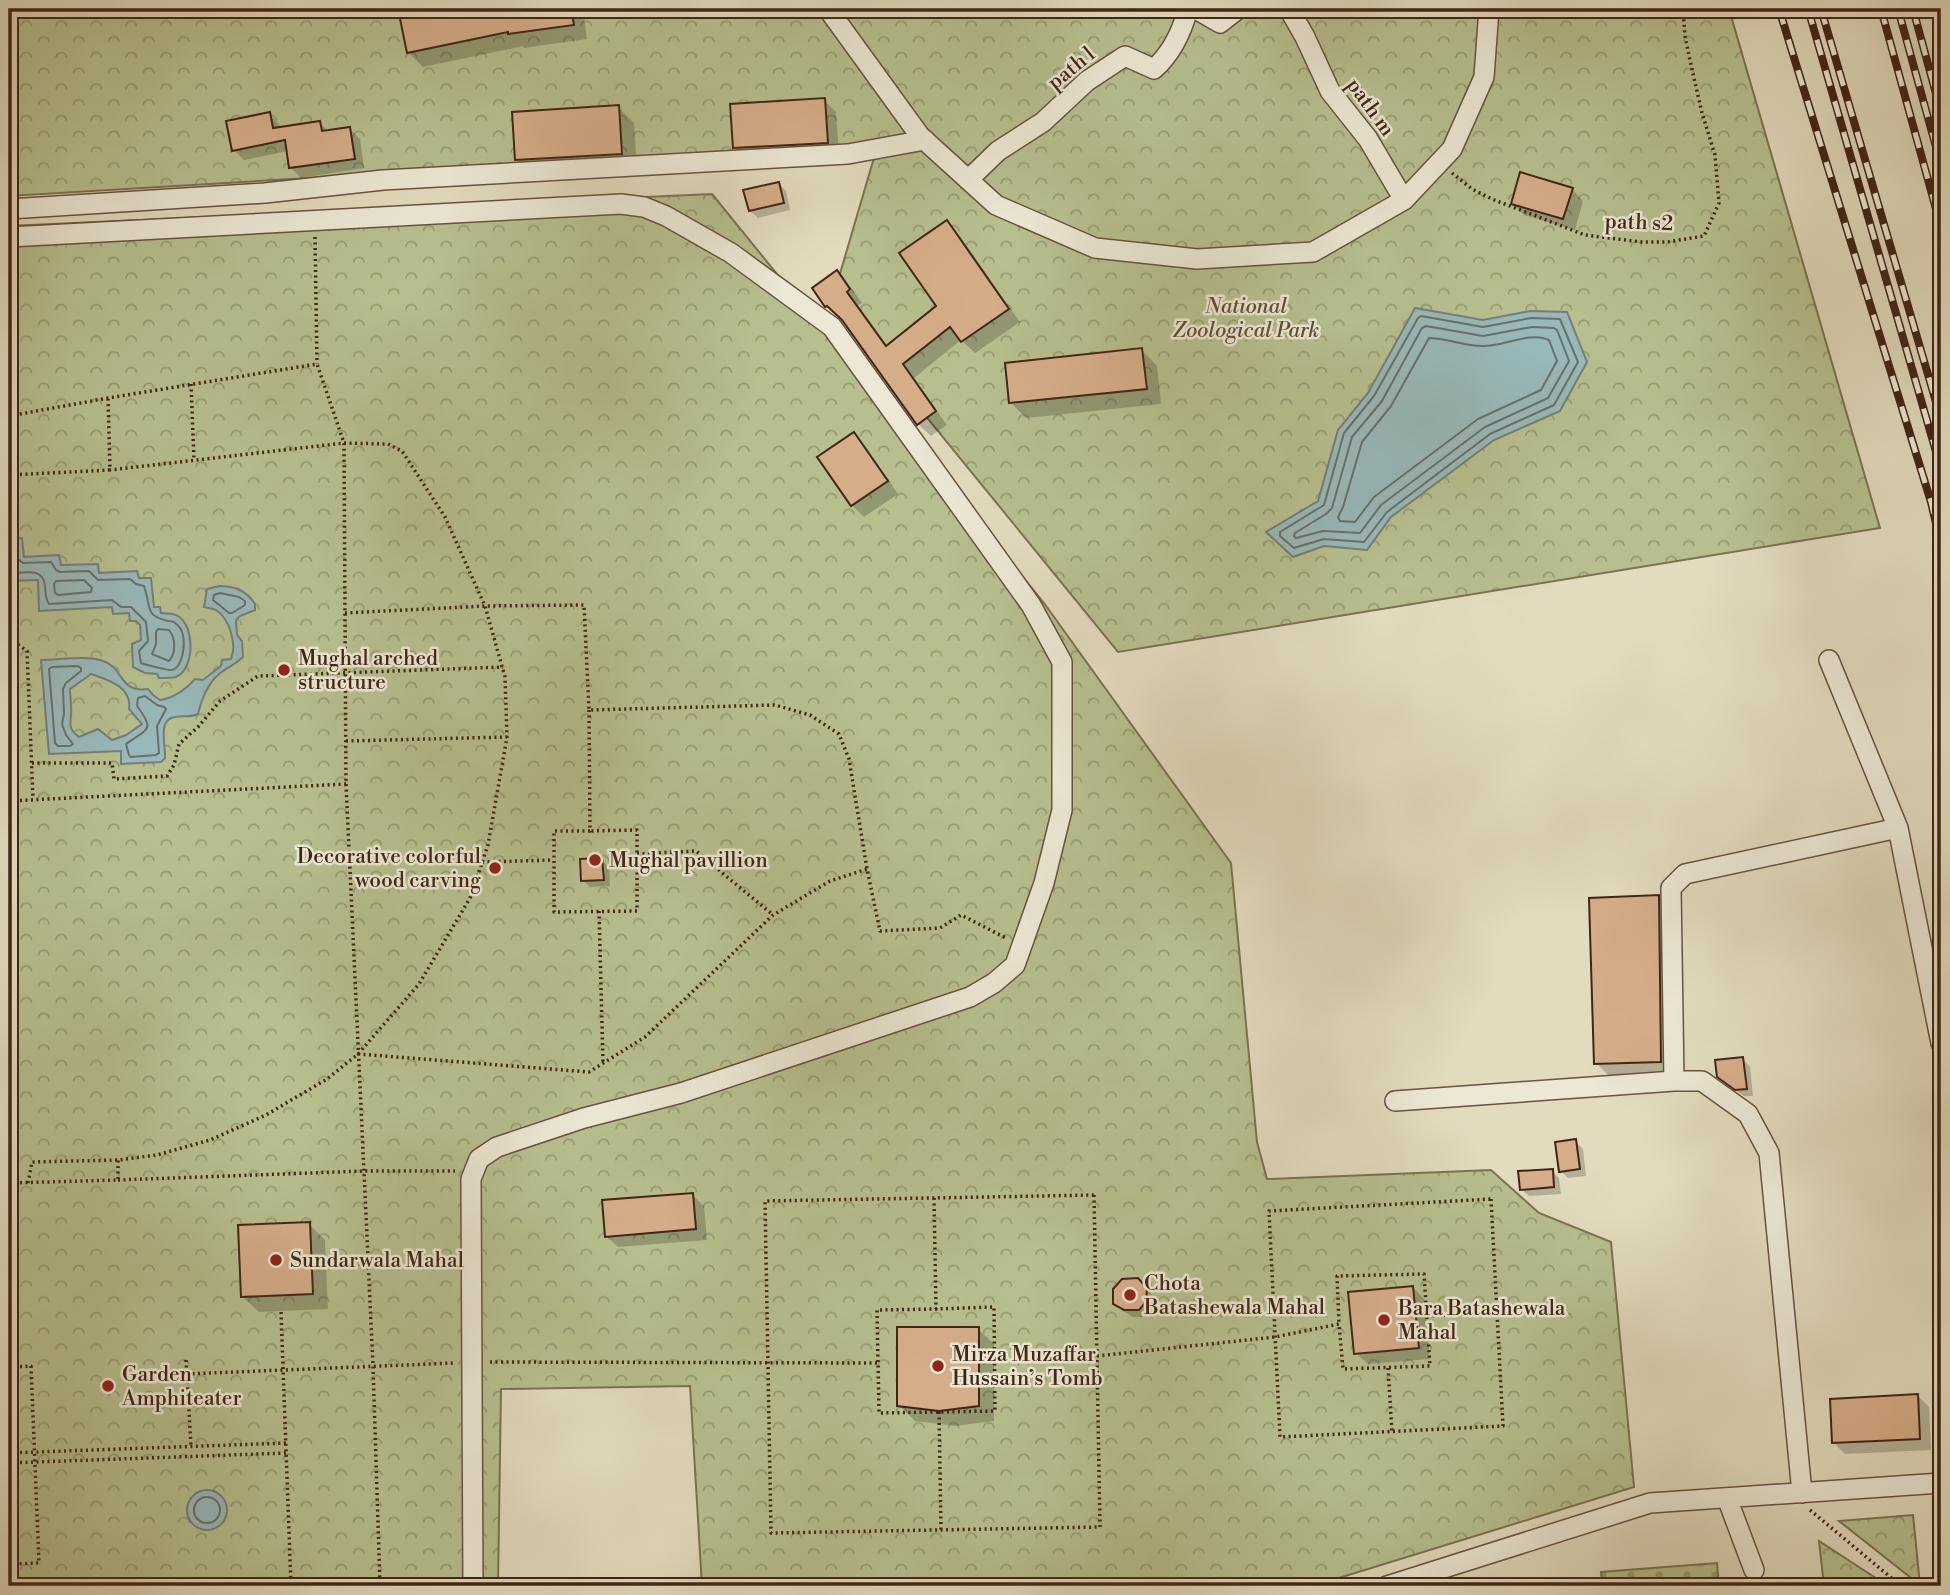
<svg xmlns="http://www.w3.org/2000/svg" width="1950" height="1595" viewBox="0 0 1950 1595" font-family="'Libre Bodoni',serif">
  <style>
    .cemetery { fill: url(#cemetery-stones); stroke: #7c7252; stroke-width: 2 }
    .park { fill: url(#park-crowns); stroke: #7c7252; stroke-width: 2 }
    .water { fill: #98b9bb; stroke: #757e79; stroke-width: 2; fill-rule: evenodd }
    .shadow { fill: #0003 }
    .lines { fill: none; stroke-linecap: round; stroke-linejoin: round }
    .shore { stroke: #6c6f68; stroke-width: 2 }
    .stream { stroke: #757e79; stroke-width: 5 }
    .building { fill: #d6ad89; stroke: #412516; stroke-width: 2 }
    .minor-casing { stroke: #695240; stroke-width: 22 }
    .path { stroke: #412516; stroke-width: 3.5; stroke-dasharray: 2 3.5; stroke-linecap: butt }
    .minor { stroke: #ece8d5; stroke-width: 19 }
    .rail-casing { stroke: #412516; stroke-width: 8 }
    .rail { stroke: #ece8d5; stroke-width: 5; stroke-dasharray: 16; stroke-linecap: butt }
    .poi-dot { fill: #8f2418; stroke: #ece8d5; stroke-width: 2.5 }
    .labels { text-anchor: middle; stroke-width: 5; stroke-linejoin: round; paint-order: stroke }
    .street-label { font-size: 21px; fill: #412516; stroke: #ece8d5 }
    .park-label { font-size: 21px; font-style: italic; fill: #5e4c34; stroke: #ece8d5 }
    .poi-label { font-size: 21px; fill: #412516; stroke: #ece8d5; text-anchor: start }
  </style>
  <defs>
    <pattern id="cemetery-stones" width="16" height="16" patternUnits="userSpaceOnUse" patternTransform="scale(1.75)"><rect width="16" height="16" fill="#b7bf8f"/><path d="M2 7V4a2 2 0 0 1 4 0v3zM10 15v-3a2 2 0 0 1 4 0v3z" fill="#969b74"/></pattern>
    <pattern id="park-crowns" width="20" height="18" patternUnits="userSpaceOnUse" patternTransform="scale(1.75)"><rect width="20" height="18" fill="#b7bf8f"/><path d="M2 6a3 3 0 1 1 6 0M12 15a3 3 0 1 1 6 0" fill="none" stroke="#969b74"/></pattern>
  </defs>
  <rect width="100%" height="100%" fill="#e2dbbe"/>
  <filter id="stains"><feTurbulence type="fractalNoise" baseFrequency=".00286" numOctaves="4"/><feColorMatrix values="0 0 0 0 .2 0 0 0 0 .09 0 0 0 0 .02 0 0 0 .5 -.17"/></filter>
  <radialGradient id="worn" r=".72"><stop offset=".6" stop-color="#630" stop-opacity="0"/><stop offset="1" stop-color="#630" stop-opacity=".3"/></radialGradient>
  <path class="cemetery" d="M 1717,1563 L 1719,1586 L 1602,1586 L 1601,1572 Z"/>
  <path class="park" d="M 9,9 L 1729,9 L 1880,528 L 1118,652 L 832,301 L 878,144 L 9,196 Z
    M 712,194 L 1044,603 L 1231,863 L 1257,1142 L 1267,1179 L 1491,1170 L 1539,1213 L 1611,1242 L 1634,1487 L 1313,1586 L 702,1586 L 690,1386 L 501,1389 L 498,1586 L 9,1586 L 9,226 Z
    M 1913,1515 L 1920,1585 L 1839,1521 Z
    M 1819,1541 L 1888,1586 L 1824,1586 Z"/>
  <path class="water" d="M 1415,308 L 1483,320 L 1530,311 L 1567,312 L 1587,362 L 1560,411 L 1494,440 L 1391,517 L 1367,550 L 1324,546 L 1293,557 L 1266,532 L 1318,501 L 1338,430 L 1368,393 Z
    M 22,538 L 24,557 L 59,555 L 61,565 L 98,564 L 99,573 L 137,571 L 139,578 L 151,578 L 154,607 L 160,607 L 161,613 C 167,614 173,613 178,616 C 195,626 195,669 176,677 C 171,678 164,678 159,678 L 157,674 L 145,673 L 133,667 L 132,644 L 141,640 L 140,625 L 136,621 L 130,621 L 129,613 L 113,614 L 112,607 L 39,611 L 38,580 L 9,581 L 9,539 Z
    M 219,586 C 234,586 246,590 255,604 L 255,610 L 240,616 L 236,620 L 237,635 L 242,641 L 243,657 C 235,665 227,667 219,674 C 208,683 201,700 198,714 C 190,718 183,715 175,717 C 157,719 166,746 165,758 L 161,762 L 121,764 L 121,751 L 49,754 L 41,660 C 59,660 87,655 103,661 C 124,667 118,693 148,689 L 153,695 L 160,700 C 174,698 186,689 195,679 L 203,680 L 221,666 L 222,660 L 231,659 C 237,645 230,619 216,610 C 214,609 207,608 204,607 L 207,589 ZM 91,674 C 109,680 132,687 129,709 L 142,724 L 126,735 L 112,740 L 98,729 L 79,737 C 69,729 70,726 71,715 C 72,707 70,697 70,689 Z
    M187 1510a20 20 0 1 1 40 0a20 20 0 1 1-40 0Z"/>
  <path class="shadow" d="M 400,9 L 634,9 L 584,16 L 587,39 L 524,48 L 523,46 L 423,67 L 408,52 Z
    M 824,100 L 836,112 L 839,154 L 747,159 L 735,147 Z
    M 618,107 L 634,123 L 637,169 L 532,175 L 517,160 Z
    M 269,114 L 279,124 L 280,128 L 320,123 L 329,132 L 350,129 L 360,139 L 364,168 L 301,178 L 290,167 L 288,151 L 244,160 L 234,150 Z
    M 778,183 L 786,191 L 790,210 L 758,218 L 750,211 Z
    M 1572,189 L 1583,201 L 1575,230 L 1524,215 L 1513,204 Z
    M 946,222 L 959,235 L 1020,322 L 975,353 L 961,340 L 914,378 L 947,425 L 931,436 L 918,424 L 841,318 L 839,318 L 827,306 L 836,272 L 849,285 L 862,303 L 858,305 L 888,347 L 938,306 Z
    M 1142,350 L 1157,366 L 1161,404 L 1026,418 L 1010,402 Z
    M 854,434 L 865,446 L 898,494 L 864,517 L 852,505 L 820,458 Z
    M 602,860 L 609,867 L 610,886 L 590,887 L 583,880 Z
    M 1658,897 L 1674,913 L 1676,1077 L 1612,1079 L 1596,1063 Z
    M 1743,1059 L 1750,1067 L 1753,1096 L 1744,1096 L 1727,1084 Z
    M 1575,1141 L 1583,1149 L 1586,1176 L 1568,1178 L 1561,1171 Z
    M 1552,1171 L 1559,1178 L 1561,1194 L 1529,1196 L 1521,1189 Z
    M 692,1195 L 704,1206 L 707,1240 L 618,1247 L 606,1236 Z
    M 309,1224 L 325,1240 L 328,1309 L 259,1312 L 243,1297 Z
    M 1138,1280 L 1154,1297 L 1153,1309 L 1146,1317 L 1133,1317 L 1123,1311 L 1115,1303 Z
    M 1413,1287 L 1424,1299 L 1430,1359 L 1368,1364 L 1356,1353 Z
    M 978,1329 L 994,1344 L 994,1421 L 955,1426 L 915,1421 L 899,1405 Z
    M 1918,1396 L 1929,1407 L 1931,1450 L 1845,1454 L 1834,1443 Z"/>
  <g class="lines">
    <path class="shore" d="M 1421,316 L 1483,327 L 1531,318 L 1560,319 L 1578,362 L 1554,405 L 1490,434 L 1387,512 L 1364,542 L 1324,539 L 1294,548 L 1280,536 L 1280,532 L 1324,505 L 1344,433 L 1374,396 L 1418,318 Z
      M 1426,326 L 1483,336 L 1532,327 L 1554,328 L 1557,330 L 1569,361 L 1548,398 L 1485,427 L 1381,505 L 1360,533 L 1323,531 L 1296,538 L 1294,536 L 1295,533 L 1326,514 L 1332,508 L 1352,437 L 1382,401 L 1422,328 Z
      M 1429,338 C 1447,338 1466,347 1484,346 C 1504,346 1531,331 1549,340 L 1557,361 L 1541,390 L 1478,419 L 1374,497 L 1355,522 L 1340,521 L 1338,517 L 1343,507 L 1362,442 L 1391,406 Z
      M 9,545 L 15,547 L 18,559 L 23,563 L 51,562 L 56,570 L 60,572 L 89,571 L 98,580 L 130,579 L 136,584 L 144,586 C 152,609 143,617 174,622 C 178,625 182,630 183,635 C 185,645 183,667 172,670 C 170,671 143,664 141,663 L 139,651 L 148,641 L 146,622 L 131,607 L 121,607 L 112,600 L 49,604 C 45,599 46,594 45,587 C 44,566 24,573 9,574
      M 84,580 L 92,588 L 91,592 L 58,595 L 55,593 L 54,584 L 56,581 Z
      M 220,593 L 239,597 L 245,601 L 245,605 L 232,613 L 229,613 L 213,600 L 214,595 Z
      M 158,629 L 169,630 C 176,639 176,653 169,661 L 152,654 L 156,644 L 156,632 Z
      M 78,666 L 81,668 L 81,671 L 66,683 L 63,689 L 64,714 L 62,724 L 66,735 L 73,744 L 70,746 L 58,746 L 55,743 L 49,669 L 52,667 Z
      M 145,696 L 157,705 L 164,707 L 166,709 L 157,726 L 159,753 L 156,755 L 131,757 L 129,755 L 126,744 C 149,728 155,730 137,706 L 138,698 Z
      M194 1510a13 13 0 1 1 26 0a13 13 0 1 1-26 0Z"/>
    <path class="stream" d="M 9,1015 L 11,1015
      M 9,1072 L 13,1072
      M 9,1130 L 16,1130"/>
  </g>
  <path class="building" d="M 398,9 L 571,9 L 574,25 L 508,34 L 508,32 L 407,53 Z
    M 825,98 L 828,143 L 733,148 L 730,104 Z
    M 619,105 L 622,154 L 515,160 L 512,112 Z
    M 270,112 L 273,128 L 320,121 L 322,131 L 350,127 L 355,159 L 289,168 L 285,140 L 232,151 L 226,121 Z
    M 1520,172 L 1573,188 L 1563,219 L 1511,204 Z
    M 779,182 L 784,203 L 749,211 L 743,190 Z
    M 947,220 L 1009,309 L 961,342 L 950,327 L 903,364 L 936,411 L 917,425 L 842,320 L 827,306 L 825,307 L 812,288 L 837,270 L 850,289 L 847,292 L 886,346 L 936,306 L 899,253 Z
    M 1142,348 L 1147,389 L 1009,403 L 1005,363 Z
    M 854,432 L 888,481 L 851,506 L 817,457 Z
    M 602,858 L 604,880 L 581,881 L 580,859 Z
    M 1659,895 L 1661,1062 L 1594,1064 L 1589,898 Z
    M 1743,1057 L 1747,1089 L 1735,1090 L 1717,1077 L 1715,1060 Z
    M 1576,1139 L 1580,1169 L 1559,1172 L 1555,1142 Z
    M 1553,1169 L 1554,1187 L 1520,1190 L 1518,1171 Z
    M 693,1193 L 696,1229 L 605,1237 L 602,1200 Z
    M 310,1222 L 313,1294 L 241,1297 L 238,1225 Z
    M 1138,1278 L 1147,1288 L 1146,1302 L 1139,1310 L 1124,1310 L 1113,1304 L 1113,1289 L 1122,1279 Z
    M 1413,1286 L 1419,1348 L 1354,1354 L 1348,1292 Z
    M 897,1327 L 979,1327 L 979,1406 L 939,1411 L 897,1406 Z
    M 1918,1394 L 1920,1439 L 1832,1443 L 1830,1399 Z"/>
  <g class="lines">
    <defs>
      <path id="minor" d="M 828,9 L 920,136 L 996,205 L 1095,248 L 1197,259 L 1313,252 L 1404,200 L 1452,149 L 1484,77 L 1489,9
        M 1196,9 L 1220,23 L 1238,9
        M 1289,9 L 1305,37 L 1330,91 L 1368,139 L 1404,200
        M 968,180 L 998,151 L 1043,122 L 1087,81 L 1125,56 L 1154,69 C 1172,53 1182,31 1188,9
        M 9,209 L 265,193 L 383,180 L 848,154 L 925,140
        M 9,237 L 621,204 L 644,207 L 666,216 L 731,253 L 832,327 L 1031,605 L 1062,662 L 1062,810 L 1044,883 L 1015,965 L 994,983 L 970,997 L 681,1093 L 584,1118 L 497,1147 L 479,1159 L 471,1179 L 473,1586
        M 1829,660 L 1898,828 L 1941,1043
        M 1674,1081 L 1671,888 L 1685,874 L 1898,828
        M 1395,1101 L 1674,1081 L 1702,1081 L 1748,1114 L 1769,1153 L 1802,1493
        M 1727,1498 L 1754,1570
        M 1387,1586 L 1650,1503 L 1941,1483"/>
    </defs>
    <use href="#minor" class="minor-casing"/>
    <path class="path" d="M 1452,173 L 1472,189 L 1492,199 L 1585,235 L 1642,242 L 1667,242 L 1704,236 L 1719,203 L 1715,155 L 1702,113 L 1691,65 L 1685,36 L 1683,9
      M 315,237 L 317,364
      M 191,384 L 194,460
      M 9,416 L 108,398 L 317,364 L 344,443 L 346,784 L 373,1366 L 380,1586
      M 9,475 L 110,470 L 108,399
      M 345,613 L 485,606 L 584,605 L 589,710 L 775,705 L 810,715 L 839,734 L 849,759 L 867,869 L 880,931 L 940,928 L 961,915 L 1006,938
      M 9,638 L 27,651 L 33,799
      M 589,710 L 590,831 L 554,831 L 554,912 L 637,911 L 637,830 L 590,831
      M 346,741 L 507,737
      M 32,763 L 112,763 L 114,779 L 167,776 L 174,765 L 179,744 L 198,727 L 220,701 L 258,676 L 503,667
      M 9,801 L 346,784
      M 637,854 L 696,851 L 773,915
      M 482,862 L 553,860
      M 599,911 L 603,1063
      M 358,1054 L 589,1072 L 645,1037 L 773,915 L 830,881 L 867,869
      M 118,1180 L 364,1171 L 455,1171
      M 9,1183 L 118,1180 L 118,1160
      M 28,1183 L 32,1162 L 118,1160 L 157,1155 L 210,1140 L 266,1115 L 327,1079 L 358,1054 L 419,984 L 470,898 L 488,845 L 507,737 L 505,677 L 485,606 L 445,517 L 402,451 L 388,444 L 344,443 L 110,470
      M 1094,1195 L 1100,1527 L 771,1533 L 765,1201 Z
      M 934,1198 L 936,1309 L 877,1310 L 879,1413 L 995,1411 L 994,1307 L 936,1309
      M 1491,1199 L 1503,1426 L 1280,1437 L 1269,1211 Z
      M 9,1249 L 13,1367
      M 281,1312 L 291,1586
      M 1427,1316 L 1497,1312
      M 1097,1356 L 1275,1337 L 1339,1324 L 1343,1369 L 1430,1366 L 1424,1274 L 1337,1276 L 1339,1324
      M 186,1360 L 191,1446
      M 490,1362 L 878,1363
      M 9,1367 L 31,1366 L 39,1563 L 9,1564
      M 1388,1368 L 1392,1432
      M 187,1374 L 454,1363
      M 939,1412 L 941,1530
      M 9,1453 L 286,1443
      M 9,1463 L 286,1453
      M 1810,1510 L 1901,1586"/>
    <use href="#minor" class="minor"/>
    <defs>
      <path id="rail" d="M 1779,9 L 1931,502 L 1941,545
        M 1808,9 L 1941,469
        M 1821,9 L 1941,419
        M 1881,9 L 1941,227
        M 1898,9 L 1941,165
        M 1913,9 L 1941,112"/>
    </defs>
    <use href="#rail" class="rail-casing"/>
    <use href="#rail" class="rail"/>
  </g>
  <g class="poi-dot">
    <circle cx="284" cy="670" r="7"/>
    <circle cx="595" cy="860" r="7"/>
    <circle cx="495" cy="868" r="7"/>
    <circle cx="276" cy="1260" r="7"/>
    <circle cx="1130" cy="1295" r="7"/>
    <circle cx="1384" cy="1320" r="7"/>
    <circle cx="938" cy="1366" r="7"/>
    <circle cx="108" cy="1386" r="7"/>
  </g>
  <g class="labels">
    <g class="street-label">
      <text transform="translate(1071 68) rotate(-39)" y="7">path l</text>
      <text transform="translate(1371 107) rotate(54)" y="7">path m</text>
      <text transform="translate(1639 222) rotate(2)" y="7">path s2</text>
    </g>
    <g class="park-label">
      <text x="1246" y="313">National<tspan x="1246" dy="24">Zoological Park</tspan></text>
    </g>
    <g class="poi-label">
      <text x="298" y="665">Mughal arched<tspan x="298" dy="24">structure</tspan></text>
      <text x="481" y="863" text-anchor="end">Decorative colorful<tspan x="481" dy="24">wood carving</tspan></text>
      <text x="609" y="867">Mughal pavillion</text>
      <text x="290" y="1267">Sundarwala Mahal</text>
      <text x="1144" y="1290">Chota<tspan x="1144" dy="24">Batashewala Mahal</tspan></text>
      <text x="1398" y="1315">Bara Batashewala<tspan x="1398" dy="24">Mahal</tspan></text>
      <text x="952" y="1361">Mirza Muzaffar<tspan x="952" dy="24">Hussain’s Tomb</tspan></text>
      <text x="122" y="1381">Garden<tspan x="122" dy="24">Amphiteater</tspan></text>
    </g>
  </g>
  <rect width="1950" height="1595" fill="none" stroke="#e2dbbe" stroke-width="35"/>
  <rect x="10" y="10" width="1929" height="1574" fill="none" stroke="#412516" stroke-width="3.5"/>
  <rect x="18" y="18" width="1915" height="1560" fill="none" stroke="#412516" stroke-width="2"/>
  <rect width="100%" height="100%" filter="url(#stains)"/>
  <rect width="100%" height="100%" fill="url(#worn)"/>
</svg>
